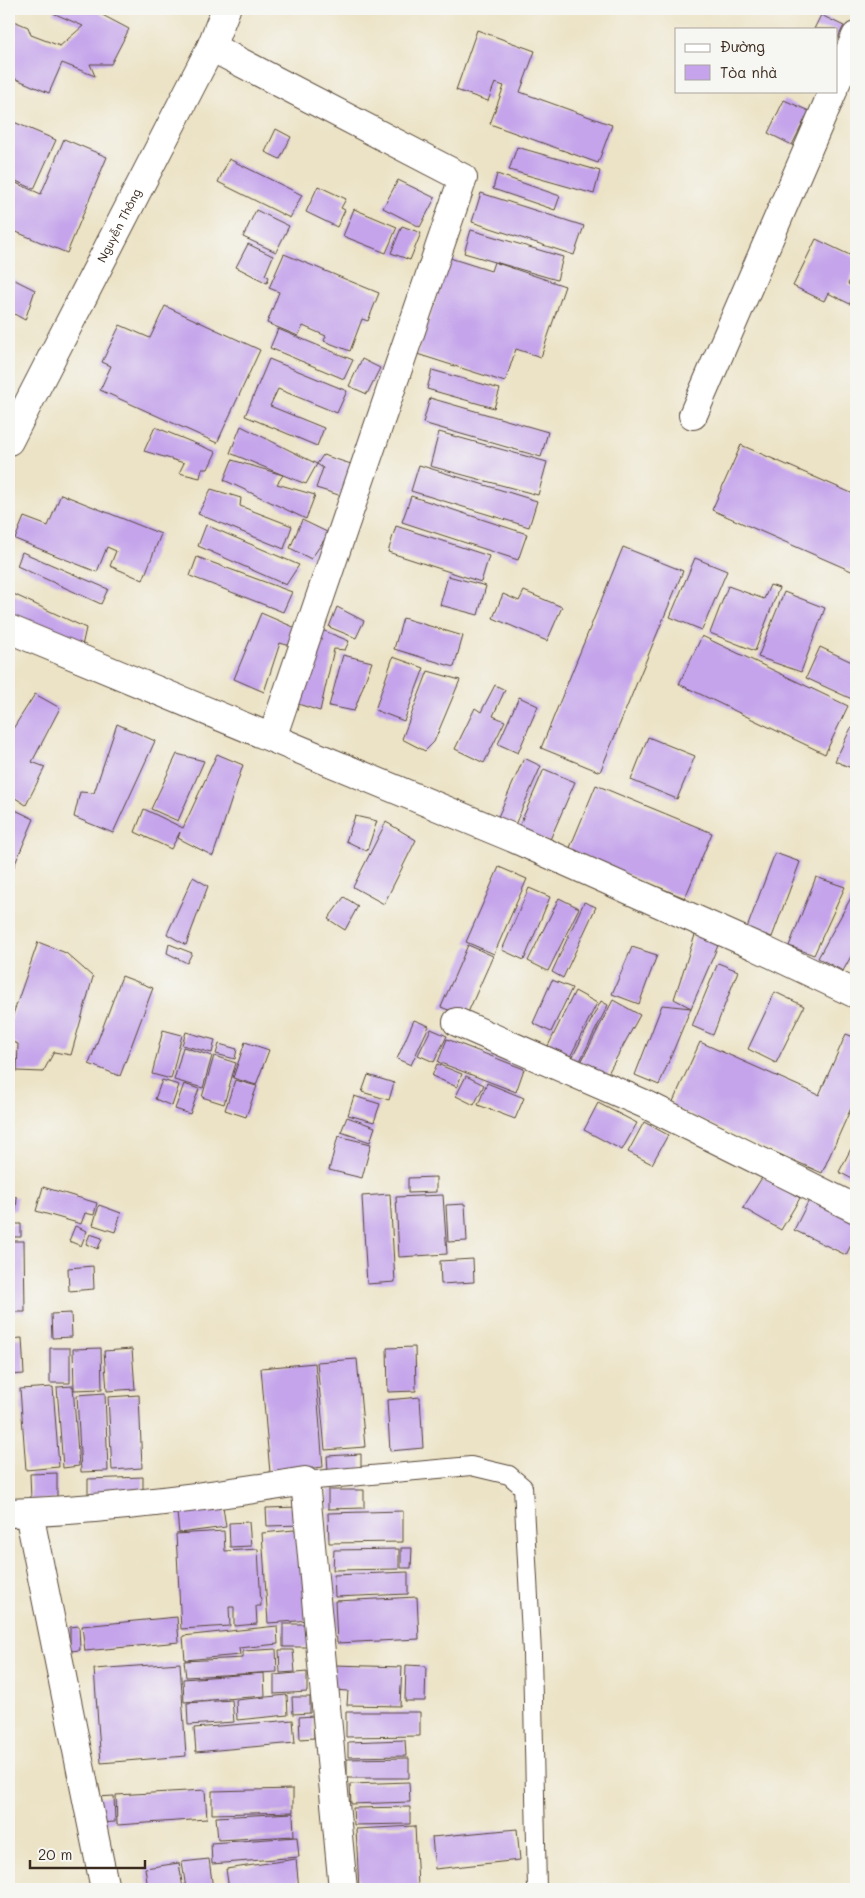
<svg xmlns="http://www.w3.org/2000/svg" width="865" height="1898" viewBox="0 0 865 1898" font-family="Mali,sans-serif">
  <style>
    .building { fill: #c5a4eb }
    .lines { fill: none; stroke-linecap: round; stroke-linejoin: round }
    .service-casing { stroke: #564637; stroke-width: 20 }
    .minor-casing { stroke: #564637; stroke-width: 30 }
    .tertiary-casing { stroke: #564637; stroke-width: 30 }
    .service { stroke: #fff; stroke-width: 18 }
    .minor { stroke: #fff; stroke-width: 28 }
    .tertiary { stroke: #fff; stroke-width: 28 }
    .labels { text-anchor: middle; stroke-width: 4; stroke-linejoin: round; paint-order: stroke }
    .street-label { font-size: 12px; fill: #3b2a1e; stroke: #f6f6f2 }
  </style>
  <rect width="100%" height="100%" fill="#f6f6f2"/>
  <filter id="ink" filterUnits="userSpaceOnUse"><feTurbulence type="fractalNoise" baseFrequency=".02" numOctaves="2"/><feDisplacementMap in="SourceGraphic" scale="10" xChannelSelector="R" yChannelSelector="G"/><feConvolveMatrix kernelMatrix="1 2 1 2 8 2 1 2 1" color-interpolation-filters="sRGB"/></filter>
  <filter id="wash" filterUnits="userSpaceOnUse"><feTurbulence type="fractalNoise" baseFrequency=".0096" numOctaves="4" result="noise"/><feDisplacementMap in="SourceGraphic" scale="20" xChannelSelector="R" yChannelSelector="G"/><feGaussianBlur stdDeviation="1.12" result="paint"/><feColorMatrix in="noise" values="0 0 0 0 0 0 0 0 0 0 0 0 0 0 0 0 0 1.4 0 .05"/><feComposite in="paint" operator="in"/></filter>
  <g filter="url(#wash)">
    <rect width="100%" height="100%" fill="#ece3c6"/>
    <g id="blocks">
      <path class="building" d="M 57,9 L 91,9 L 129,29 L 111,64 L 90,64 L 95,76 L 62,63 L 49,93 L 9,76 L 9,19 L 28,27 L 31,35 L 60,46 L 83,26 L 53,13 Z
        M 821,15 L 844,26 L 836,41 L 836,29 L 814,29 Z
        M 477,30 L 535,51 L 520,92 L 612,125 L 598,163 L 490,124 L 504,86 L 495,83 L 488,101 L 456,90 Z
        M 784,100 L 809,111 L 792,145 L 768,133 Z
        M 9,120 L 56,140 L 34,189 L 9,178 Z
        M 276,129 L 291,137 L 280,159 L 265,152 Z
        M 64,139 L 107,157 L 67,253 L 9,229 L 9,180 L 41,194 Z
        M 517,147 L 600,171 L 594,194 L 509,170 Z
        M 229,159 L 302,195 L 290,218 L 218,182 Z
        M 497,174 L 560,196 L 555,210 L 493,189 Z
        M 398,180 L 435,198 L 420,227 L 383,208 Z
        M 318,186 L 346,199 L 341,208 L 345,210 L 337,227 L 306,212 Z
        M 481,193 L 584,226 L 574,255 L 472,222 Z
        M 354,209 L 397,227 L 386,253 L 343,236 Z
        M 256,210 L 289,226 L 276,252 L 243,237 Z
        M 402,226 L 421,233 L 410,260 L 391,253 Z
        M 471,230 L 563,257 L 557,280 L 464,253 Z
        M 816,239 L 856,258 L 856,267 L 848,284 L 856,288 L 850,304 L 828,293 L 824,301 L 793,286 Z
        M 248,244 L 273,256 L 265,275 L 269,277 L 267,283 L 236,267 Z
        M 284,254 L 379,293 L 368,321 L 362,319 L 350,351 L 324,341 L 326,336 L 303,326 L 298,336 L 267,323 L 279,292 L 269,288 Z
        M 450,258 L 491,271 L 494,262 L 565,286 L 541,357 L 516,349 L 505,382 L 417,354 Z
        M 9,277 L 35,290 L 25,320 L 9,311 Z
        M 165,306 L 260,350 L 217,443 L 100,390 L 111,366 L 102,362 L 120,325 L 150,338 Z
        M 278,329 L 353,360 L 344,379 L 270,348 Z
        M 269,359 L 347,391 L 337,413 L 278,389 L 270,406 L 324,428 L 317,446 L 245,416 Z
        M 362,359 L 380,368 L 367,394 L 349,386 Z
        M 432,370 L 500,389 L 494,408 L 427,389 Z
        M 430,398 L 548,432 L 541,457 L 423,423 Z
        M 241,426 L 317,464 L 306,484 L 283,475 L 277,484 L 315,495 L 306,519 L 224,480 L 232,460 L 283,475 L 230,453 Z
        M 155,427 L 216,452 L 208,469 L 202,469 L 200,478 L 179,473 L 184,463 L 144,451 Z
        M 439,432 L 547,462 L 538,495 L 430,466 Z
        M 741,445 L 856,495 L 856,573 L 712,510 Z
        M 323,455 L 351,464 L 342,496 L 316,488 L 323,468 L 317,464 Z
        M 419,465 L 537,501 L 529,527 L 411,491 Z
        M 211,489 L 241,498 L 240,506 L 292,526 L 284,549 L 198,514 Z
        M 61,494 L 161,534 L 143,580 L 110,566 L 116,551 L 107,547 L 97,572 L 15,539 L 24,517 L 48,526 Z
        M 411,496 L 527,534 L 518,560 L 402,522 Z
        M 302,520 L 329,533 L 311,559 L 290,548 Z
        M 206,525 L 299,565 L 286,585 L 198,546 Z
        M 396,526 L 489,556 L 481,582 L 388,552 Z
        M 623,547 L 683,571 L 600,772 L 541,748 Z
        M 22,552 L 108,589 L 101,604 L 17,566 Z
        M 197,557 L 292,592 L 283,612 L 190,576 Z
        M 695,558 L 727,571 L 702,630 L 670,617 Z
        M 448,576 L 486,586 L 478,615 L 440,605 Z
        M 770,585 L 779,588 L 755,651 L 710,633 L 728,586 L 764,599 Z
        M 524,591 L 562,607 L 547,641 L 493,618 L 503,594 L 519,601 Z
        M 9,592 L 86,628 L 81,651 L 9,619 Z
        M 784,592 L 825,608 L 801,672 L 758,657 Z
        M 337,607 L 364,621 L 356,638 L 329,627 Z
        M 261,613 L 298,629 L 294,647 L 280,643 L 264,692 L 234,679 Z
        M 403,618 L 463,636 L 454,667 L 394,649 Z
        M 317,628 L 349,641 L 345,650 L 334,649 L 320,711 L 292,702 Z
        M 702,636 L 848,706 L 825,754 L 679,684 Z
        M 820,647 L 856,664 L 856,701 L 806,678 Z
        M 343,655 L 372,662 L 354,711 L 329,706 Z
        M 393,657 L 424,668 L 404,721 L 375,710 Z
        M 428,671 L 460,680 L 434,742 L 425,751 L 402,739 Z
        M 495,685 L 505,690 L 493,716 L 505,721 L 484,763 L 455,749 L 475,708 L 481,712 Z
        M 35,694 L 60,708 L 32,762 L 45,767 L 26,805 L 9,794 L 9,735 Z
        M 519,697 L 538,706 L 518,753 L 498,744 Z
        M 117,724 L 155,741 L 113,833 L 74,817 L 80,792 L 94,793 Z
        M 851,728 L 856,731 L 856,770 L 835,761 Z
        M 648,737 L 695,756 L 677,799 L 631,780 Z
        M 177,754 L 204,761 L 178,821 L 151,809 Z
        M 217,754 L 243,765 L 213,856 L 178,838 L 180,832 L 171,849 L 135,832 L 144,809 L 183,828 Z
        M 524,758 L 541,766 L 514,827 L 497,819 Z
        M 544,769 L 575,782 L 549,842 L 518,829 Z
        M 596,785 L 712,833 L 685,898 L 569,850 Z
        M 9,807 L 34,819 L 9,878 Z
        M 355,816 L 377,821 L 367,851 L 346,841 Z
        M 386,822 L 416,840 L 384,904 L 353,887 Z
        M 775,853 L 800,862 L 772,937 L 747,928 Z
        M 499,867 L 527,879 L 494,954 L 466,942 Z
        M 193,877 L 208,886 L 186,945 L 167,934 Z
        M 816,877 L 845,887 L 814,955 L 789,946 Z
        M 529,888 L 550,897 L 524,960 L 502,950 Z
        M 853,894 L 856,895 L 856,947 L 843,971 L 818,958 Z
        M 344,897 L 358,906 L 345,930 L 328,919 Z
        M 559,898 L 579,908 L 548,971 L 528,961 Z
        M 584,902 L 596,907 L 563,978 L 552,972 Z
        M 696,932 L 720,941 L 691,1008 L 674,999 Z
        M 38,942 L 66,953 L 93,977 L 71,1055 L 54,1052 L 43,1072 L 17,1071 L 18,1044 L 9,1041 L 9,1026 Z
        M 169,944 L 192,953 L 187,963 L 167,953 Z
        M 468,945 L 493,956 L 466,1017 L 441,1007 Z
        M 632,947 L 657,955 L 639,1004 L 612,994 Z
        M 718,963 L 738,971 L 713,1035 L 692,1026 Z
        M 122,976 L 153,988 L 120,1076 L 89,1064 Z
        M 552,980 L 572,988 L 551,1032 L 533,1023 Z
        M 575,991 L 597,1003 L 570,1057 L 548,1046 Z
        M 775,992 L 804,1006 L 776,1063 L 748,1049 Z
        M 613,1000 L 640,1015 L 606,1077 L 580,1064 Z
        M 601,1001 L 608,1005 L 579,1063 L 571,1060 Z
        M 662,1005 L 691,1008 L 659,1085 L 635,1075 Z
        M 414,1020 L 429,1026 L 411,1065 L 397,1059 Z
        M 431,1029 L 447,1036 L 434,1062 L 418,1055 Z
        M 163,1030 L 182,1035 L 171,1079 L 152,1074 Z
        M 186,1032 L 215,1040 L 212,1053 L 182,1045 Z
        M 846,1034 L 856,1038 L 856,1097 L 822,1173 L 671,1106 L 700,1042 L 819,1095 Z
        M 447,1039 L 524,1069 L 516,1092 L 438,1062 Z
        M 245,1042 L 269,1050 L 256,1085 L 233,1078 Z
        M 219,1044 L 237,1049 L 235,1059 L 216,1054 Z
        M 183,1047 L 212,1056 L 203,1088 L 174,1080 Z
        M 214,1056 L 236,1063 L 224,1104 L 202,1097 Z
        M 437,1064 L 462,1074 L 457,1087 L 432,1076 Z
        M 368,1075 L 394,1083 L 389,1100 L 362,1092 Z
        M 466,1076 L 484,1085 L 474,1105 L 456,1096 Z
        M 162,1080 L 179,1085 L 172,1106 L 155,1099 Z
        M 235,1080 L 257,1086 L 246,1117 L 225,1110 Z
        M 487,1083 L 524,1098 L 515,1119 L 478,1105 Z
        M 184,1084 L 199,1089 L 190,1114 L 175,1109 Z
        M 354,1096 L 380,1104 L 374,1122 L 348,1115 Z
        M 598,1103 L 637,1123 L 622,1150 L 584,1130 Z
        M 347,1117 L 375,1127 L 370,1142 L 341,1132 Z
        M 644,1122 L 668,1135 L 652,1164 L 628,1152 Z
        M 338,1136 L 371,1144 L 362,1178 L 329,1170 Z
        M 856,1139 L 856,1181 L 839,1172 Z
        M 763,1176 L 800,1198 L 781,1230 L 743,1208 Z
        M 436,1177 L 436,1192 L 408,1193 L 408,1178 Z
        M 43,1187 L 97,1203 L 94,1215 L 85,1213 L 81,1224 L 36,1211 Z
        M 390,1194 L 395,1282 L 367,1284 L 362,1196 Z
        M 443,1195 L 447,1254 L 399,1257 L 396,1197 Z
        M 9,1196 L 17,1197 L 16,1210 L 9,1210 Z
        M 811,1196 L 856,1218 L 856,1235 L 846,1255 L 794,1230 Z
        M 465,1204 L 467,1241 L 448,1242 L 446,1205 Z
        M 99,1205 L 121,1213 L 115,1232 L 93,1225 Z
        M 9,1224 L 21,1224 L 21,1237 L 9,1237 Z
        M 75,1226 L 87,1231 L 81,1246 L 69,1241 Z
        M 90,1234 L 102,1238 L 98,1249 L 86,1244 Z
        M 9,1241 L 24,1241 L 25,1312 L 9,1312 Z
        M 473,1259 L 474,1282 L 441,1284 L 440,1261 Z
        M 93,1266 L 94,1289 L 69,1291 L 68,1268 Z
        M 71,1313 L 72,1337 L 52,1338 L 51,1314 Z
        M 22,1338 L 24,1374 L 9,1375 L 9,1339 Z
        M 415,1347 L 416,1391 L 388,1392 L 387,1348 Z
        M 50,1348 L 70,1348 L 70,1383 L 50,1383 Z
        M 101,1348 L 102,1389 L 74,1390 L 73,1349 Z
        M 132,1349 L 135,1389 L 107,1391 L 104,1351 Z
        M 357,1359 L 365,1447 L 325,1450 L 317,1362 Z
        M 315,1363 L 323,1467 L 270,1473 L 261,1368 Z
        M 73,1386 L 79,1466 L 63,1468 L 57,1387 Z
        M 53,1387 L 59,1467 L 26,1470 L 20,1389 Z
        M 105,1393 L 108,1471 L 81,1472 L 77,1395 Z
        M 139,1395 L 142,1468 L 112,1470 L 108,1397 Z
        M 420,1397 L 423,1448 L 390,1451 L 387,1400 Z
        M 361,1454 L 361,1471 L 328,1472 L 327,1456 Z
        M 57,1473 L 57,1499 L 31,1500 L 30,1474 Z
        M 143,1477 L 143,1497 L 88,1499 L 88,1479 Z
        M 328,1490 L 364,1490 L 364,1508 L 328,1509 Z
        M 223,1507 L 226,1527 L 179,1533 L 177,1513 Z
        M 300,1507 L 301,1525 L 267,1526 L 266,1508 Z
        M 403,1511 L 403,1542 L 329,1543 L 328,1513 Z
        M 249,1522 L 251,1546 L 230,1547 L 229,1523 Z
        M 305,1529 L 311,1620 L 268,1623 L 262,1533 Z
        M 224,1531 L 225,1551 L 258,1549 L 261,1606 L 256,1606 L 257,1624 L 234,1626 L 234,1607 L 229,1607 L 230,1626 L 181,1629 L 176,1534 Z
        M 401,1548 L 412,1548 L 411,1568 L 401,1568 Z
        M 399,1549 L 399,1569 L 333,1570 L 334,1550 Z
        M 408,1572 L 408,1594 L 335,1597 L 334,1575 Z
        M 417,1597 L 419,1639 L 337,1643 L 335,1601 Z
        M 177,1617 L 179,1642 L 85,1651 L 82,1626 Z
        M 283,1624 L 309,1624 L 308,1647 L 283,1647 Z
        M 79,1626 L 80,1650 L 70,1651 L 70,1627 Z
        M 277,1626 L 278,1644 L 239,1648 L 240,1655 L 185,1660 L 183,1636 Z
        M 276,1649 L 277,1672 L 186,1677 L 184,1661 L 243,1658 L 243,1651 Z
        M 279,1650 L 293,1650 L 295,1672 L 280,1673 Z
        M 180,1663 L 186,1756 L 101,1763 L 94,1669 Z
        M 334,1665 L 402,1667 L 400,1706 L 347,1705 L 348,1691 L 333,1690 Z
        M 406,1665 L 426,1666 L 425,1701 L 405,1701 Z
        M 307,1672 L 307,1692 L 274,1694 L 274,1675 Z
        M 264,1673 L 265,1696 L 184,1702 L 183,1679 Z
        M 287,1695 L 288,1715 L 237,1720 L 236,1700 Z
        M 292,1697 L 310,1697 L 310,1713 L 293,1714 Z
        M 232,1700 L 234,1722 L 188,1725 L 187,1703 Z
        M 346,1712 L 420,1712 L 420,1736 L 346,1737 Z
        M 313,1716 L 314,1738 L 300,1739 L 299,1717 Z
        M 293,1720 L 295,1743 L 196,1752 L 194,1728 Z
        M 405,1740 L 406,1756 L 348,1757 L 348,1742 Z
        M 409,1758 L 409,1778 L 347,1778 L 347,1759 Z
        M 409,1782 L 410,1802 L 351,1804 L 350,1784 Z
        M 293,1789 L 293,1812 L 212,1814 L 212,1791 Z
        M 205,1790 L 207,1819 L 117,1825 L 116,1795 Z
        M 114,1796 L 115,1822 L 97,1823 L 96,1797 Z
        M 410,1807 L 410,1824 L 354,1825 L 353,1808 Z
        M 293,1813 L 294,1836 L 218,1840 L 216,1817 Z
        M 415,1826 L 418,1886 L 359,1889 L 356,1829 Z
        M 517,1829 L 520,1860 L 435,1869 L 432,1837 Z
        M 297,1837 L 299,1857 L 212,1864 L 211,1843 Z
        M 209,1859 L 213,1889 L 186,1889 L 182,1862 Z
        M 296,1859 L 299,1889 L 229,1889 L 226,1869 Z
        M 179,1863 L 183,1889 L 148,1889 L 145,1868 Z"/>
    </g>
  </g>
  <g filter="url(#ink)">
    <use href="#blocks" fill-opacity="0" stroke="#564637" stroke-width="1"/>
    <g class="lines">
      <defs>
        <path id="service" d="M 305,1481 L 471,1466 L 509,1475 L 523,1487 L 532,1653 L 537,1889"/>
        <path id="minor" d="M 211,47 L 463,178 L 272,738
          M 836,83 L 856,36
          M 693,415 L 833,91
          M 9,629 L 513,838 L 755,946 L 856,994
          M 457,1022 L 647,1105 L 856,1209
          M 9,1513 C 108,1510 207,1497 305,1481 L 343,1889
          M 29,1513 L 105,1889"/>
        <g id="tertiary">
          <path id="s1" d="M 9,441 L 211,47 L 226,9"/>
        </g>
      </defs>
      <use href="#service" class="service-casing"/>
      <use href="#minor" class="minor-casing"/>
      <use href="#tertiary" class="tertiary-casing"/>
      <use href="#service" class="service"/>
      <use href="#minor" class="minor"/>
      <use href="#tertiary" class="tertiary"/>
    </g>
  </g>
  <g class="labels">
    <g class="street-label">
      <text dy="4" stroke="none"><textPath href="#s1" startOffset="242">Nguyễn Thông</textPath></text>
    </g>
  </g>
  <rect width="865" height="1898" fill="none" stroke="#f6f6f2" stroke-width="30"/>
  <rect x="675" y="28" width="162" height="65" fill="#f6f6f2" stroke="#aba49d"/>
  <rect x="685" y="44" width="25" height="8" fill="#ffffff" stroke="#aba49d"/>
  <text x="720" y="52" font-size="15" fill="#3b2a1e">Đường</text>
  <rect x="685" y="65" width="25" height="15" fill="#c5a4eb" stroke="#aba49d"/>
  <text x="720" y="78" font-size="15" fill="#3b2a1e">Tòa nhà</text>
  <path d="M30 1860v8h115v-8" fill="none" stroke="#3b2a1e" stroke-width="2.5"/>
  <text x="38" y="1860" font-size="15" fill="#3b2a1e" stroke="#f6f6f2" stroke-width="4" paint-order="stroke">20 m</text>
</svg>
